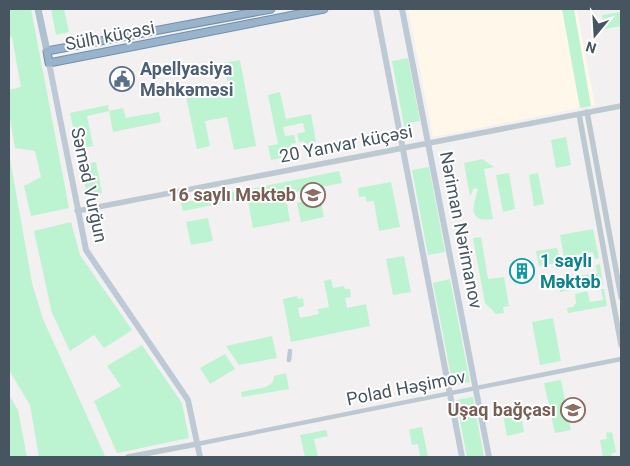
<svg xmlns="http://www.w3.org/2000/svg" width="630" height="466" viewBox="0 0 630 466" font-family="Roboto,sans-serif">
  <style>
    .commercial { fill: #fef7ea }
    .green { fill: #bcf3d0 }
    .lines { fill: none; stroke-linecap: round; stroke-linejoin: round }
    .trunk-casing { stroke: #6f90af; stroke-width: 9 }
    .minor { stroke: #bdc9d1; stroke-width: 4.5 }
    .tertiary { stroke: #bdc9d1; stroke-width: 5.5 }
    .secondary { stroke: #bdcad6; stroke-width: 6 }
    .primary { stroke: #aec1d1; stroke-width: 7 }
    .trunk { stroke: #99b3ca; stroke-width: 7 }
    .labels { text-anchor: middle; stroke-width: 4; stroke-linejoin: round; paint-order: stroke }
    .street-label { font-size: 18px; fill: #475560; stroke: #fff }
    .service-label { font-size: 18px; font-weight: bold; fill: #4e5e75; stroke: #fff; text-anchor: start }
    .education-label { font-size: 18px; font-weight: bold; fill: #785e54; stroke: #fff; text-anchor: end }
    .culture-label { font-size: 18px; font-weight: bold; fill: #0d838f; stroke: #fff; text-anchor: start }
  </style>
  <rect width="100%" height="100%" fill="#f3f0f1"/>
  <path class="commercial" d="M 408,9 L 577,9 L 595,105 L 433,137 Z"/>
  <path class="green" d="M 9,9 L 31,9 L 69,208 L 31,216 L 24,186 L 41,177 L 35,151 L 15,148 L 9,113 L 9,90 L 21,87 L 12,37 L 9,36 Z
    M 51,9 L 64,9 L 69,32 L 56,35 Z
    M 562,9 L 574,9 L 591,106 L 580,108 Z
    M 621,12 L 621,26 L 605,29 L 602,15 Z
    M 408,58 L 420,121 L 410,123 L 412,135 L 406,136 L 392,61 Z
    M 240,60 L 256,146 L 234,150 L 227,117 L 205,121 L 210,146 L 197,149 L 186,96 L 229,87 L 223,63 Z
    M 280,92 L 286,119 L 311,114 L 316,142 L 305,144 L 304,141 L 299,142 L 297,134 L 305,132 L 303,123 L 283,127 L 285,136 L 294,135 L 296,143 L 291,144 L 292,147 L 280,149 L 281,158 L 271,160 L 268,146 L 278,144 L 268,95 Z
    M 108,105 L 109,111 L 123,108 L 126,118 L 159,112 L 161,122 L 113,132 L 109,111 L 87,116 L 93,146 L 88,147 L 76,141 L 70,113 Z
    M 566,137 L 571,165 L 556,168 L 551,140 Z
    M 9,153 L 32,283 L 43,319 L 105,456 L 39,457 L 30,405 L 9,370 Z
    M 482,159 L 494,167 L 484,169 L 493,219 C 467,223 473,206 478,189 L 474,188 L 470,196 L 464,163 Z
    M 96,162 L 102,193 L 87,196 L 83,174 L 91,163 Z
    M 429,167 L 445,252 L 428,255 L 412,170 Z
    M 339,171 L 342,183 L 285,194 L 290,221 L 253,228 L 246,190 Z
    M 509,173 L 515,209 L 503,212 L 496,175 Z
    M 538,173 L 544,204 L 534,206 L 529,175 Z
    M 391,182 L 400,227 L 379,231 L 374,201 L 367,202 L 365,196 L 359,197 L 358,188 Z
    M 236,191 L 238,200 L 183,211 L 181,203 Z
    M 320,198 L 324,217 L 301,222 L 297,203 Z
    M 208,218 L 213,241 L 191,245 L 186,222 Z
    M 71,222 L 80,255 L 132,330 L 104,348 L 94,335 L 70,351 L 52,313 L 34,231 Z
    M 593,229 L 599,258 L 595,259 L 593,252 L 564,257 L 560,235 Z
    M 481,237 L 488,279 L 504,277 L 509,306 L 503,307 L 504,313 L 496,314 L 485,303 L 473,238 Z
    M 557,248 L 560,260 L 556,261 L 556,263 L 539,266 L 536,251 Z
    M 404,256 L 411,292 L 393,295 L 386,259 Z
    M 600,264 L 603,284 L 560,292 L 558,281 L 553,282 L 552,278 L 560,277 L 560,279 L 597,273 L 596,265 Z
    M 331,279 L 333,288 L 344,286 L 345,289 L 350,289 L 351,297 L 345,298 L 347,308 L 366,304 L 370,326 L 291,342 L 283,299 L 297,296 L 298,299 L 303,298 L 304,306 L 298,308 L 300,318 L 319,314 L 318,309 L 329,307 L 324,281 Z
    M 450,279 L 470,382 L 453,386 L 433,283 Z
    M 601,289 L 604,289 L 607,306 L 568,313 L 567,308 L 573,307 L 576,303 L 575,294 L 587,291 L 590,302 L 603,300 Z
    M 553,318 L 561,361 L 540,365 L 532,322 Z
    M 272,336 L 277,358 L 239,365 L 226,346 Z
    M 142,345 L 182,403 L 189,438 L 117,453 L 94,401 L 121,386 L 107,366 Z
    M 225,354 L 235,369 L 210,384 L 200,368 Z
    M 286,373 L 289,389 L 242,397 L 241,392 L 266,387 L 273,382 L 274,376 Z
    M 561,380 L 571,430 L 555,433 L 544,383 Z
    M 9,395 L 18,410 L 27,457 L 9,457 Z
    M 473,397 L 484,457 L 467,457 L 456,400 Z
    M 525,405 L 527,411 L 520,412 L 524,432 L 507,436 L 502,409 Z
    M 422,427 L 428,457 L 420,457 L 418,444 L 412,445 L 409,430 Z
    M 326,430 L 328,436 L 314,439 L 318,457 L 305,457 L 300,435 Z
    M 612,432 L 616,452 L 611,454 L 612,457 L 603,457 L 600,440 L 607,439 L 606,433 Z"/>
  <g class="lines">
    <defs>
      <path id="trunk" d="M 271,9 L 47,51 L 49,63 L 324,9"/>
    </defs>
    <use href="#trunk" class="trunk-casing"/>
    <path class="minor" d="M 289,360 L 290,351
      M 197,444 L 621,359"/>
    <path class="tertiary" d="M 587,112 L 621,297
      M 579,114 L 621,345
      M 77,211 L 621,106
      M 128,457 L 197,444"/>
    <path class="secondary" d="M 376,9 L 462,457
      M 402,9 L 489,457
      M 49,63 L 86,250 L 188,400 L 200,457"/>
    <path class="primary" d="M 38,9 L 47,51"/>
    <use href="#trunk" class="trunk"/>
  </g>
  <defs>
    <symbol id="civic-ring" viewBox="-11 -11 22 22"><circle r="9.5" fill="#fff" stroke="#5c6f8a" stroke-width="1.5"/><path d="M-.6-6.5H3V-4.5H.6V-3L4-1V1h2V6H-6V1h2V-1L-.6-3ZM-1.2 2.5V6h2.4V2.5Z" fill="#5c6f8a"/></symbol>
    <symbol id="school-ring" viewBox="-11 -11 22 22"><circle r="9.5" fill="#fff" stroke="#8d6e63" stroke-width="1.5"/><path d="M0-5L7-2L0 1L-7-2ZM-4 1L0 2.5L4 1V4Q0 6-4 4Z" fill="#8d6e63"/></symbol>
    <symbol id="building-ring" viewBox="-11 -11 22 22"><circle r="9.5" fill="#fff" stroke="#0f9aa8" stroke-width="1.5"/><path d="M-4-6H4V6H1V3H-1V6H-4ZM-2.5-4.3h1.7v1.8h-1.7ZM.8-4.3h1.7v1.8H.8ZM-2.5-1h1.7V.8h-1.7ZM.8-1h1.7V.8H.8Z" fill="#0f9aa8"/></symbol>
  </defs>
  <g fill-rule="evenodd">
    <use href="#civic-ring" x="108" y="65" width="28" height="28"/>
    <use href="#school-ring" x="299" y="181" width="28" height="28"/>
    <use href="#building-ring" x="508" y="257" width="28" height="28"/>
    <use href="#school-ring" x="559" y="396" width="28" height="28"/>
  </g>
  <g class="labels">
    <g class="street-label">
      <text transform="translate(110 36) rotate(-11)" y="6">Sülh küçəsi</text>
      <text transform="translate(346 144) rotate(-11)" y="6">20 Yanvar küçəsi</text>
      <text transform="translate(89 185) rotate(78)" y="6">Səməd Vurğun</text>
      <text transform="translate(461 230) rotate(79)" y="6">Nəriman Nərimanov</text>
      <text transform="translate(406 388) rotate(-11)" y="6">Polad Həşimov</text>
    </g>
    <g class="service-label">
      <text x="140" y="75">Apellyasiya<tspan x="140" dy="21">Məhkəməsi</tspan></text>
    </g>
    <g class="education-label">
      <text x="296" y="201">16 saylı Məktəb</text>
      <text x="556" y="416">Uşaq bağçası</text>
    </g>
    <g class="culture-label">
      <text x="540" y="267">1 saylı<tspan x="540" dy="21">Məktəb</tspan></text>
    </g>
  </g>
  <rect width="630" height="466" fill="none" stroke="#475560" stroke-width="20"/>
  <g transform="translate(595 35) rotate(198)" stroke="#ffffff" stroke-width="4" paint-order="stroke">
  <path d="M0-4L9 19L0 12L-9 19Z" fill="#475560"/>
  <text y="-8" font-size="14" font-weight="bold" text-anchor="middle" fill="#475560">N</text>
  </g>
</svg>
